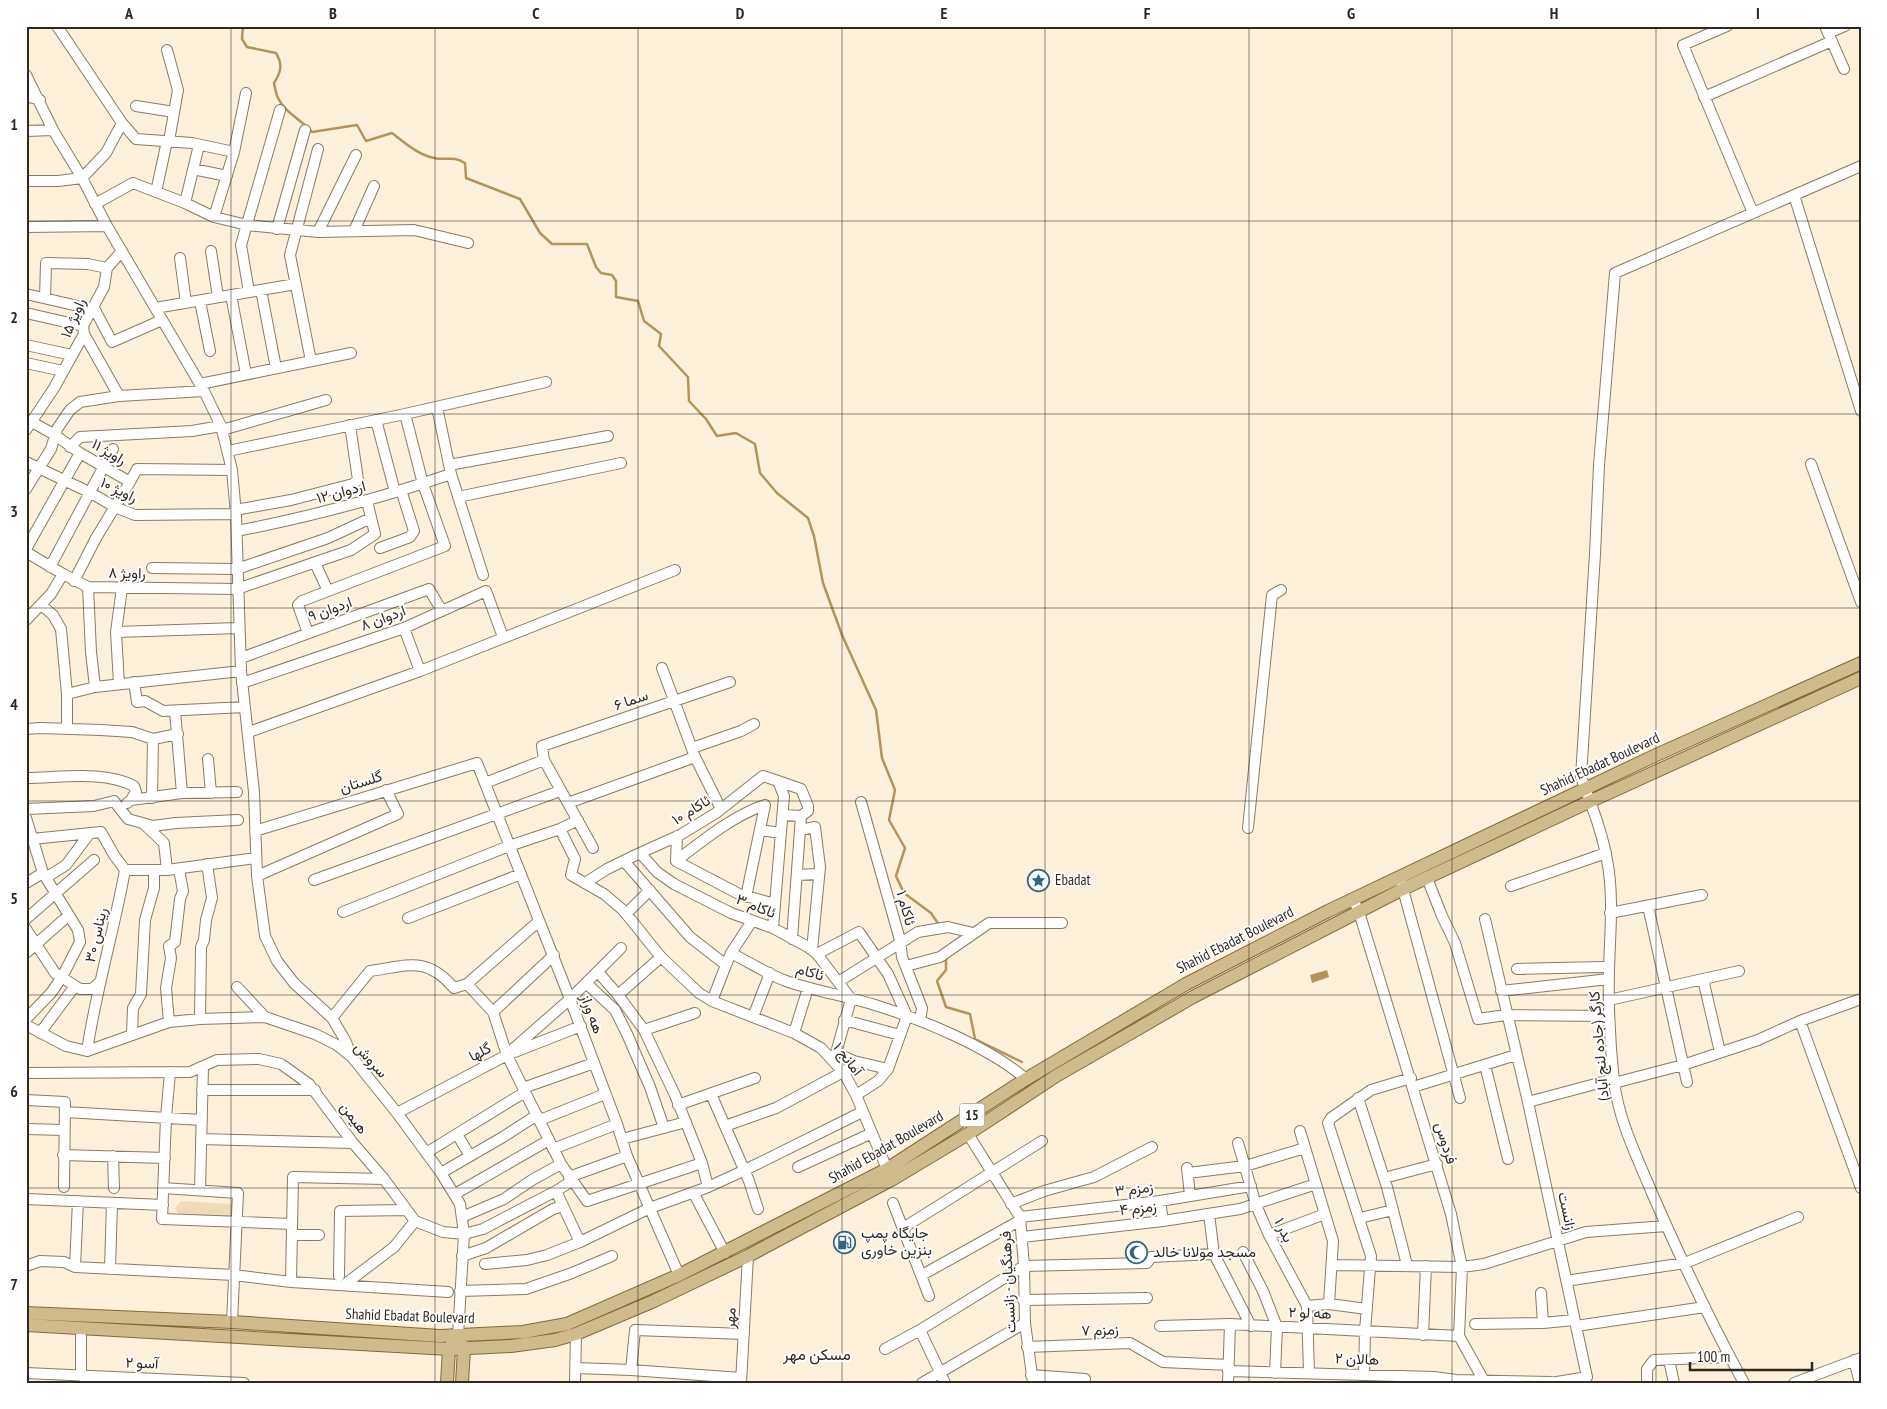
<svg xmlns="http://www.w3.org/2000/svg" width="1887" height="1409" viewBox="0 0 1887 1409" font-family="'PT Sans Narrow',Vazirmatn,sans-serif">
  <style>
    .green { fill: #efdbb5 }
    .water { fill: #b39558 }
    .lines { fill: none; stroke-linecap: round; stroke-linejoin: round }
    .stream { stroke: #b39558; stroke-width: 2.5 }
    .minor-casing { stroke: #897c64; stroke-width: 12 }
    .major-casing { stroke: #836a35; stroke-width: 14 }
    .minor { stroke: #fff; stroke-width: 10 }
    .major { stroke: #d0bb8d; stroke-width: 12 }
    .grid { fill: none; stroke: #2f291f; stroke-width: 1; stroke-opacity: 0.55 }
    .labels { text-anchor: middle; stroke-width: 4; stroke-linejoin: round; paint-order: stroke }
    .shield { fill: #fff; stroke: #6d6962; stroke-width: 1 }
    .shield-label { font-size: 14px; font-weight: bold; fill: #2f291f }
    .street-label { font-size: 15px; fill: #2f291f; stroke: #fff }
    .poi-label { font-size: 15px; fill: #2f291f; stroke: #fff; text-anchor: start }
    .neighbourhood-label { font-size: 16px; fill: #2f291f; stroke: #fff }
    .neatline { fill: none; stroke: #2f291f; stroke-width: 2 }
    .grid-label { font-size: 16px; text-anchor: middle; font-weight: bold; fill: #2f291f }
  </style>
  <rect width="100%" height="100%" fill="#fdf1dc"/>
  <path class="green" d="M 181,1201 L 231,1204 L 235,1212 L 230,1218 L 179,1215 L 175,1208 Z"/>
  <path class="water" d="M 1327,970 L 1329,977 L 1312,983 L 1310,975 Z"/>
  <g class="lines">
    <path class="stream" d="M 243,26 L 242,39 L 247,47 L 276,53 C 283,65 281,72 274,83 C 275,88 276,94 278,98 C 285,113 302,120 312,132 L 357,125 L 366,141 L 392,133 C 405,143 417,154 434,158 C 447,161 452,155 465,163 L 466,178 L 520,199 L 540,233 L 552,244 L 587,244 L 596,267 L 601,273 L 612,275 L 616,281 L 616,297 L 638,301 L 644,321 L 661,334 L 659,346 L 688,377 L 689,401 L 706,419 L 717,436 L 736,433 L 755,444 L 760,473 L 777,493 L 808,518 L 814,536 L 823,583 L 842,635 L 876,710 L 882,758 L 895,790 L 889,820 L 905,848 L 896,876 L 904,893 L 931,913 L 939,925
      M 946,958 L 946,970 L 937,981 L 946,1007 L 970,1014 L 975,1039 L 1022,1062"/>
    <defs>
      <path id="minor" d="M 57,26 L 122,123 L 136,139 L 192,143 L 234,152
        M 1727,26 L 1683,45 L 1753,213
        M 1825,26 L 1844,69
        M 1828,33 L 1845,26
        M 167,50 L 178,90 L 169,141
        M 26,75 L 53,130 L 82,178 L 107,226 L 204,391 L 221,426 L 232,470 L 236,514 L 241,671 L 254,792 L 257,876 L 265,936 L 277,961 L 294,983 L 332,1018 L 345,1040 L 352,1057
        M 26,96 L 40,100
        M 1704,97 L 1832,41
        M 136,106 L 174,112
        M 26,131 L 53,130
        M 193,169 L 227,176
        M 26,181 L 58,181 L 82,178 L 106,153 L 122,123
        M 156,192 L 167,141
        M 1794,195 L 1861,411
        M 185,203 L 199,145
        M 95,204 L 133,183 L 185,203 L 214,217 L 247,225 L 318,232 L 414,230 L 468,243
        M 214,217 L 234,152 L 246,93
        M 26,227 L 107,226
        M 277,229 L 305,130
        M 354,231 L 374,186
        M 318,232 L 356,155
        M 211,251 L 218,297
        M 180,258 L 186,303
        M 261,290 L 276,368
        M 249,292 L 241,245 L 280,110
        M 26,294 L 91,309
        M 231,295 L 246,374
        M 45,298 L 46,263 L 88,264 L 107,268
        M 200,301 L 210,351
        M 93,306 L 112,342 L 162,320
        M 155,308 L 296,284
        M 26,313 L 83,326
        M 84,334 L 119,396
        M 26,345 L 72,355
        M 311,361 L 290,255 L 318,149
        M 26,363 L 63,371
        M 200,384 L 351,353
        M 437,407 L 451,474 L 483,575
        M 376,420 L 395,492
        M 32,422 L 55,435 L 80,453 L 130,482 L 137,469 L 232,470
        M 26,430 L 54,388 L 84,334 L 83,326 L 104,287 L 107,268 L 122,251
        M 222,430 L 326,400
        M 70,447 L 80,437 L 192,431 L 221,426
        M 228,451 L 405,414 L 546,382
        M 26,462 L 91,493 L 115,507 L 135,515 L 236,514
        M 1811,464 L 1861,602
        M 449,465 L 608,436
        M 26,489 L 51,449 L 57,429 L 70,410 L 80,402 L 119,396 L 204,391
        M 458,497 L 621,463
        M 235,510 L 291,500 L 353,484 L 358,480 L 350,425
        M 237,531 C 309,517 381,498 451,474
        M 380,548 L 410,537 L 414,531 L 401,490
        M 26,549 L 80,453
        M 26,552 L 63,574 L 88,587 L 237,589 L 351,550 L 375,534 L 367,501
        M 315,563 L 328,591
        M 50,567 L 113,449
        M 152,568 L 237,569 L 328,538 L 371,518
        M 74,581 L 96,538 L 130,482
        M 88,587 L 91,652 L 95,687
        M 41,605 L 53,615 L 61,629 L 67,694 L 67,729
        M 26,620 L 51,594 L 63,574
        M 404,628 L 420,671
        M 116,632 L 238,628
        M 308,633 L 298,605 L 302,601 L 445,546 L 423,484 L 405,414
        M 241,658 L 429,589 L 442,611
        M 662,668 L 695,757 L 721,809
        M 134,682 L 137,702 L 145,701 L 163,711 L 245,707
        M 242,683 L 404,628 L 486,591 L 503,637
        M 119,684 L 116,632 L 122,588
        M 67,694 L 95,687 L 241,671
        M 175,711 L 182,793
        M 26,729 L 40,728 L 101,730 L 132,732 L 153,739 L 178,734
        M 249,732 L 420,671 L 675,570
        M 692,748 L 741,731 L 754,724
        M 208,759 L 211,793
        M 26,778 C 60,778 104,770 134,786 L 136,792 L 131,800
        M 778,781 L 801,789 L 808,806 L 808,811 L 801,816
        M 485,783 L 544,760
        M 152,798 L 153,739
        M 861,802 L 900,940 L 902,957 L 922,1008 L 920,1021
        M 127,803 L 131,800 L 182,793 L 237,792
        M 568,803 L 695,757
        M 26,809 L 94,806 L 114,801 L 128,819 L 153,826 L 176,823 L 238,820
        M 784,815 L 801,816 L 792,939
        M 26,818 L 43,873 L 78,930 L 80,942 L 62,977 L 51,993 L 26,1019
        M 145,825 L 164,843 L 167,870
        M 1248,828 L 1272,595 L 1281,590
        M 560,829 L 575,859 L 571,875 L 604,894 L 623,910 L 661,957 L 699,993 L 712,1001 L 794,1033 L 821,1048 L 844,1073 L 856,1095 L 887,1169
        M 760,830 L 781,833
        M 800,830 L 815,827 L 820,867 L 812,950
        M 255,831 L 477,763 L 570,999 L 617,1124 L 627,1156 L 679,1275
        M 677,836 L 676,861 L 739,894 L 775,904
        M 32,839 L 101,832 L 114,855 L 125,870 C 114,931 96,990 87,1051
        M 593,848 L 544,760 L 542,746 L 730,682
        M 640,853 L 657,872 L 674,884 L 731,913 L 773,928 L 808,947 L 817,954 L 851,999 L 836,1053 L 832,1060
        M 624,861 L 690,937 L 726,965 L 731,953 C 749,962 767,974 786,981 C 815,991 846,996 875,1005 C 921,1019 989,1047 1026,1079
        M 676,861 C 702,841 734,815 765,805
        M 125,870 L 167,870 L 256,858
        M 797,875 L 818,874
        M 257,876 L 398,814 L 386,790
        M 47,877 L 66,865 L 90,833
        M 1427,878 L 1442,916 L 1455,943 L 1478,1019 L 1506,1015 L 1609,1016
        M 314,880 L 560,791
        M 1401,882 L 1460,1098
        M 26,883 L 43,873
        M 585,883 L 607,869 L 640,853 L 680,835 L 716,813 L 763,776 L 778,781 L 784,796 L 773,928
        M 1511,886 L 1606,853
        M 746,897 L 765,805
        M 1353,899 L 1359,912 L 1451,1214 L 1462,1267 L 1459,1336 L 1485,1383
        M 1648,906 L 1687,1082
        M 343,912 L 509,846 L 560,829 L 578,820
        M 1610,913 L 1702,895
        M 626,914 L 650,890
        M 408,918 L 521,874
        M 26,919 L 94,860
        M 1485,919 L 1528,1102 L 1587,1377 L 1551,1383
        M 26,929 L 55,973 L 80,989 L 92,989 L 100,982
        M 26,953 L 69,915
        M 731,953 L 752,921
        M 817,954 L 859,932 L 888,974 L 907,1016 L 888,1069 L 878,1081 L 856,1095
        M 906,966 L 940,957 L 989,923 L 1062,923
        M 1517,969 L 1603,967
        M 598,972 L 618,995 L 661,957
        M 1703,979 L 1720,1052
        M 838,982 L 918,932 L 948,927 L 973,933
        M 586,983 L 615,1010 L 627,1034 L 650,1087 L 664,1128
        M 467,984 L 539,921
        M 237,987 L 265,1017
        M 1501,991 L 1609,979
        M 618,995 L 644,1030 L 675,1095 L 702,1163 L 708,1187
        M 1609,1000 L 1739,971
        M 712,1001 L 726,965
        M 493,1012 L 554,955
        M 753,1017 L 770,973
        M 332,1018 L 370,971 C 407,966 426,955 454,988 L 467,984 L 493,1012 L 507,1055 L 525,1092 L 561,1164 L 587,1201 L 702,1163
        M 200,1019 L 201,947 L 204,940 L 206,920 L 212,898 L 207,864
        M 844,1020 L 900,1035
        M 1800,1021 L 1861,1188
        M 169,1022 L 166,988 L 171,958 L 169,946 L 175,942 L 180,899 L 183,891 L 179,869
        M 26,1025 L 66,1046 L 87,1051 L 169,1022 L 200,1019 L 265,1017 L 315,1034 L 337,1045 L 352,1057 L 397,1113 L 441,1173 L 460,1204 L 464,1234 L 458,1336
        M 644,1030 L 695,1013
        M 40,1033 L 75,986
        M 794,1033 L 808,988
        M 132,1034 L 133,1008 L 141,994 L 145,920 L 154,888 L 154,870
        M 513,1049 L 570,999 L 621,948
        M 836,1053 L 854,1061 L 888,1069
        M 1485,1065 L 1508,1159
        M 170,1072 L 166,1118 L 162,1219 L 292,1224
        M 26,1073 L 190,1072 L 217,1060 L 259,1059 L 281,1064 L 309,1084 L 353,1143 L 384,1179 L 415,1221 L 443,1232 L 464,1234 L 483,1229 L 556,1191 L 572,1181
        M 1614,1083 L 1683,1065 L 1758,1040 L 1800,1021 L 1861,999
        M 1413,1087 L 1516,1055
        M 523,1088 L 594,1063
        M 202,1090 L 315,1090
        M 711,1094 L 749,1181 L 758,1209
        M 1358,1098 L 1387,1187 L 1407,1265
        M 26,1100 L 65,1102 L 64,1187
        M 1528,1102 L 1614,1079
        M 678,1105 L 755,1078
        M 65,1112 L 202,1120
        M 397,1113 L 507,1055 L 581,1026
        M 540,1120 L 605,1094
        M 725,1126 L 776,1108 L 854,1066
        M 26,1129 L 64,1130
        M 1300,1131 L 1333,1241 L 1329,1304
        M 457,1134 L 470,1156
        M 968,1134 L 1020,1217 L 1024,1266 L 1025,1323 L 1033,1383
        M 201,1139 L 353,1143
        M 622,1139 L 686,1122
        M 1238,1143 L 1256,1205 L 1269,1235 L 1307,1306 L 1309,1373
        M 553,1149 L 617,1124
        M 426,1153 L 525,1092
        M 63,1155 L 165,1158
        M 113,1156 L 114,1188
        M 798,1167 L 872,1133
        M 1187,1168 L 1190,1195
        M 441,1173 L 503,1137 L 537,1115
        M 1188,1173 L 1245,1166 L 1305,1148
        M 569,1177 L 627,1156
        M 1384,1178 L 1437,1164
        M 163,1188 L 238,1193 L 232,1322
        M 200,1190 L 203,1067
        M 556,1191 L 580,1242
        M 693,1192 L 725,1253
        M 455,1194 L 549,1140
        M 26,1199 L 163,1205
        M 1160,1201 L 1163,1221
        M 893,1203 L 929,1296
        M 1011,1204 L 1044,1191 L 1094,1177 L 1152,1147
        M 1209,1214 L 1214,1254 L 1251,1326
        M 462,1217 L 504,1199 L 532,1180 L 561,1164
        M 1020,1217 L 1160,1201 L 1251,1186
        M 1360,1218 L 1393,1210
        M 903,1228 L 1042,1141
        M 292,1235 L 319,1235
        M 1269,1235 L 1325,1214
        M 1022,1237 L 1163,1221 L 1240,1209 L 1316,1184
        M 1243,1252 L 1263,1291 L 1277,1327 L 1275,1373
        M 462,1256 L 486,1248 L 553,1209 L 563,1206
        M 485,1264 L 527,1260 L 547,1255 L 580,1242 L 650,1208 L 708,1187 L 743,1171 L 862,1112
        M 1332,1265 L 1462,1267 L 1484,1264 L 1586,1232 L 1666,1226
        M 26,1266 L 40,1261 L 64,1262 L 75,1267 L 234,1275 L 291,1282 L 448,1292
        M 75,1267 L 78,1201
        M 110,1269 L 112,1203
        M 922,1275 L 1019,1221
        M 339,1276 L 340,1211 L 407,1210
        M 1572,1280 L 1685,1263 L 1798,1217
        M 291,1282 L 293,1177 L 384,1179
        M 344,1285 L 394,1247 L 415,1221
        M 460,1291 L 526,1289 L 572,1273 L 612,1256
        M 1541,1293 L 1543,1323
        M 1023,1300 L 1147,1298
        M 1307,1306 L 1329,1304 L 1367,1309
        M 1475,1324 L 1543,1323 L 1574,1320
        M 1160,1326 L 1230,1324 L 1459,1336
        M 1576,1326 L 1705,1307
        M 920,1330 L 945,1383
        M 1423,1335 L 1426,1266
        M 1027,1347 L 1130,1343 L 1163,1362 L 1229,1365
        M 885,1349 L 920,1330 L 1024,1266 L 1147,1263 L 1151,1257 L 1214,1254
        M 1669,1360 L 1674,1383
        M 1854,1360 L 1860,1383
        M 576,1368 L 631,1370 L 741,1378
        M 631,1370 L 635,1330 L 744,1334
        M 1228,1371 L 1434,1377 L 1456,1380 L 1551,1382
        M 26,1373 L 244,1383
        M 1031,1375 L 1085,1379
        M 1364,1375 L 1365,1331 L 1371,1256 L 1328,1123 L 1331,1118 L 1371,1090 L 1411,1078
        M 81,1376 L 81,1336
        M 575,1383 L 576,1334
        M 741,1383 L 748,1256
        M 922,1383 L 1025,1323
        M 1228,1383 L 1230,1324
        M 1647,1383 L 1647,1369 L 1654,1360 L 1730,1357
        M 1744,1383 C 1710,1321 1680,1257 1652,1193 C 1637,1157 1619,1121 1614,1082 C 1610,1045 1608,1007 1609,969 C 1610,934 1614,895 1607,860 C 1602,831 1591,804 1581,777 L 1595,554 L 1599,465 L 1615,273 L 1861,166
        M 1794,1383 L 1861,1358"/>
      <path id="major" d="M 26,1313 L 232,1322 L 440,1336 L 523,1332 L 567,1324 L 679,1275 L 887,1169 L 1026,1079 L 1186,984 L 1328,911 L 1654,756 L 1861,663
        M 26,1325 L 449,1349 L 511,1346 L 555,1340 L 576,1334 L 654,1301 L 748,1256 L 893,1179 L 968,1134 L 1056,1076 L 1193,997 L 1403,889 L 1591,801 L 1861,678
        M 447,1383 L 449,1349 L 458,1336 L 464,1349 L 462,1383"/>
    </defs>
    <use href="#minor" class="minor-casing"/>
    <use href="#major" class="major-casing"/>
    <use href="#minor" class="minor"/>
    <use href="#major" class="major"/>
  </g>
  <path class="grid" d="M 231,26 L 231,1383M 435,26 L 435,1383M 638,26 L 638,1383M 842,26 L 842,1383M 1045,26 L 1045,1383M 1249,26 L 1249,1383M 1452,26 L 1452,1383M 1656,26 L 1656,1383M 26,221 L 1861,221M 26,414 L 1861,414M 26,608 L 1861,608M 26,801 L 1861,801M 26,995 L 1861,995M 26,1188 L 1861,1188"/>
  <defs>
    <symbol id="sight-ring" viewBox="-11 -11 22 22"><circle r="9.5" fill="#fff" stroke="#316682" stroke-width="1.5"/><path d="M0-6L1.8-2.2L6-1.7L2.9 1.2L3.7 5.4L0 3.3L-3.7 5.4L-2.9 1.2L-6-1.7L-1.8-2.2Z" fill="#316682"/></symbol>
    <symbol id="fuel-ring" viewBox="-11 -11 22 22"><circle r="9.5" fill="#fff" stroke="#316682" stroke-width="1.5"/><path d="M-5.5-6h7V0h2V4h1.3V-2.5L3-4.5l.8-.8L6-3V5H2.5V1h-1V6h-7ZM-4.2-4.7v3.2H.2V-4.7Z" fill="#316682"/></symbol>
    <symbol id="mosque-ring" viewBox="-11 -11 22 22"><circle r="9.5" fill="#fff" stroke="#316682" stroke-width="1.5"/><path d="M3.5-4.9A6 6 0 1 0 3.5 4.9A5 5 0 1 1 3.5-4.9Z" fill="#316682"/></symbol>
  </defs>
  <g fill-rule="evenodd">
    <use href="#sight-ring" x="1026" y="868" width="25" height="25"/>
    <use href="#fuel-ring" x="832" y="1230" width="25" height="25"/>
    <use href="#mosque-ring" x="1124" y="1240" width="25" height="25"/>
  </g>
  <g class="labels">
    <rect class="shield" x="959.5" y="1103.5" width="25" height="23" rx="4"/>
    <g class="shield-label">
      <text x="972" y="1120">15</text>
    </g>
    <g class="street-label">
      <text transform="translate(73 318) rotate(-67)" y="5">راویژ ۱۵</text>
      <text transform="translate(109 452) rotate(30)" y="5">راویژ ۱۱</text>
      <text transform="translate(119 490) rotate(26)" y="5">راویژ ۱۰</text>
      <text transform="translate(341 492) rotate(-15)" y="5">اردوان ۱۲</text>
      <text transform="translate(127 573) rotate(1)" y="5">راویژ ۸</text>
      <text transform="translate(330 609) rotate(-20)" y="5">اردوان ۹</text>
      <text transform="translate(383 618) rotate(-20)" y="5">اردوان ۸</text>
      <text transform="translate(631 700) rotate(-19)" y="5">سما ۶</text>
      <text transform="translate(1600 764) rotate(-25)" y="5">Shahid Ebadat Boulevard</text>
      <text transform="translate(361 782) rotate(-17)" y="5">گلستان</text>
      <text transform="translate(691 810) rotate(-32)" y="5">ئاکام ۱۰</text>
      <text transform="translate(756 906) rotate(22)" y="5">ئاکام ۳</text>
      <text transform="translate(906 908) rotate(74)" y="5">ئاکام ۱</text>
      <text transform="translate(96 935) rotate(-77)" y="5">ریناس ۳۰</text>
      <text transform="translate(1235 940) rotate(-27)" y="5">Shahid Ebadat Boulevard</text>
      <text transform="translate(810 972) rotate(16)" y="5">ئاکام</text>
      <text transform="translate(592 1014) rotate(70)" y="5">هه وراز</text>
      <text transform="translate(1599 1046) rotate(-95)" y="5">کارگر (جاده لنج آباد)</text>
      <text transform="translate(480 1052) rotate(-28)" y="5">گلها</text>
      <text transform="translate(848 1059) rotate(52)" y="5">آمانج ۱</text>
      <text transform="translate(371 1060) rotate(48)" y="5">سروش</text>
      <text transform="translate(354 1118) rotate(53)" y="5">هیمن</text>
      <text transform="translate(1446 1143) rotate(73)" y="5">فردوس</text>
      <text transform="translate(886 1147) rotate(-30)" y="5">Shahid Ebadat Boulevard</text>
      <text transform="translate(1134 1189) rotate(-7)" y="5">زمزم ۳</text>
      <text transform="translate(1138 1208) rotate(-6)" y="5">زمزم ۴</text>
      <text transform="translate(1567 1211) rotate(78)" y="5">زانست</text>
      <text transform="translate(1284 1230) rotate(64)" y="5">بدر ۱</text>
      <text transform="translate(1008 1282) rotate(-93)" y="5">فرهنگیان - زانست</text>
      <text transform="translate(1310 1313) rotate(2)" y="5">هه لو ۲</text>
      <text transform="translate(410 1316) rotate(2)" y="5">Shahid Ebadat Boulevard</text>
      <text transform="translate(730 1318) rotate(-87)" y="5">مهر</text>
      <text transform="translate(1100 1330) rotate(-2)" y="5">زمزم ۷</text>
      <text transform="translate(1357 1359) rotate(2)" y="5">هالان ۲</text>
      <text transform="translate(142 1363) rotate(2)" y="5">آسو ۲</text>
    </g>
    <g class="poi-label">
      <text x="1055" y="885">Ebadat</text>
      <text x="861" y="1238">جایگاه پمپ<tspan x="861" dy="17">بنزین خاوری</tspan></text>
      <text x="1153" y="1257">مسجد مولانا خالد</text>
    </g>
    <g class="neighbourhood-label">
      <text x="817" y="1360">مسکن مهر</text>
    </g>
  </g>
  <rect width="1887" height="1409" fill="none" stroke="#ffffff" stroke-width="55"/>
  <path d="M1690 1362v8h122v-8" fill="none" stroke="#2f291f" stroke-width="2.5"/>
  <text x="1697" y="1362" font-size="15" fill="#2f291f" stroke="#ffffff" stroke-width="4" paint-order="stroke">100 m</text>
  <rect x="28" y="28" width="1832" height="1354" class="neatline"/>
  <g class="grid-label">
    <text x="129" y="19">A</text>
    <text x="333" y="19">B</text>
    <text x="536" y="19">C</text>
    <text x="740" y="19">D</text>
    <text x="944" y="19">E</text>
    <text x="1147" y="19">F</text>
    <text x="1351" y="19">G</text>
    <text x="1554" y="19">H</text>
    <text x="1758" y="19">I</text>
    <text x="14" y="130">1</text>
    <text x="14" y="323">2</text>
    <text x="14" y="517">3</text>
    <text x="14" y="710">4</text>
    <text x="14" y="904">5</text>
    <text x="14" y="1097">6</text>
    <text x="14" y="1290">7</text>
  </g>
</svg>
